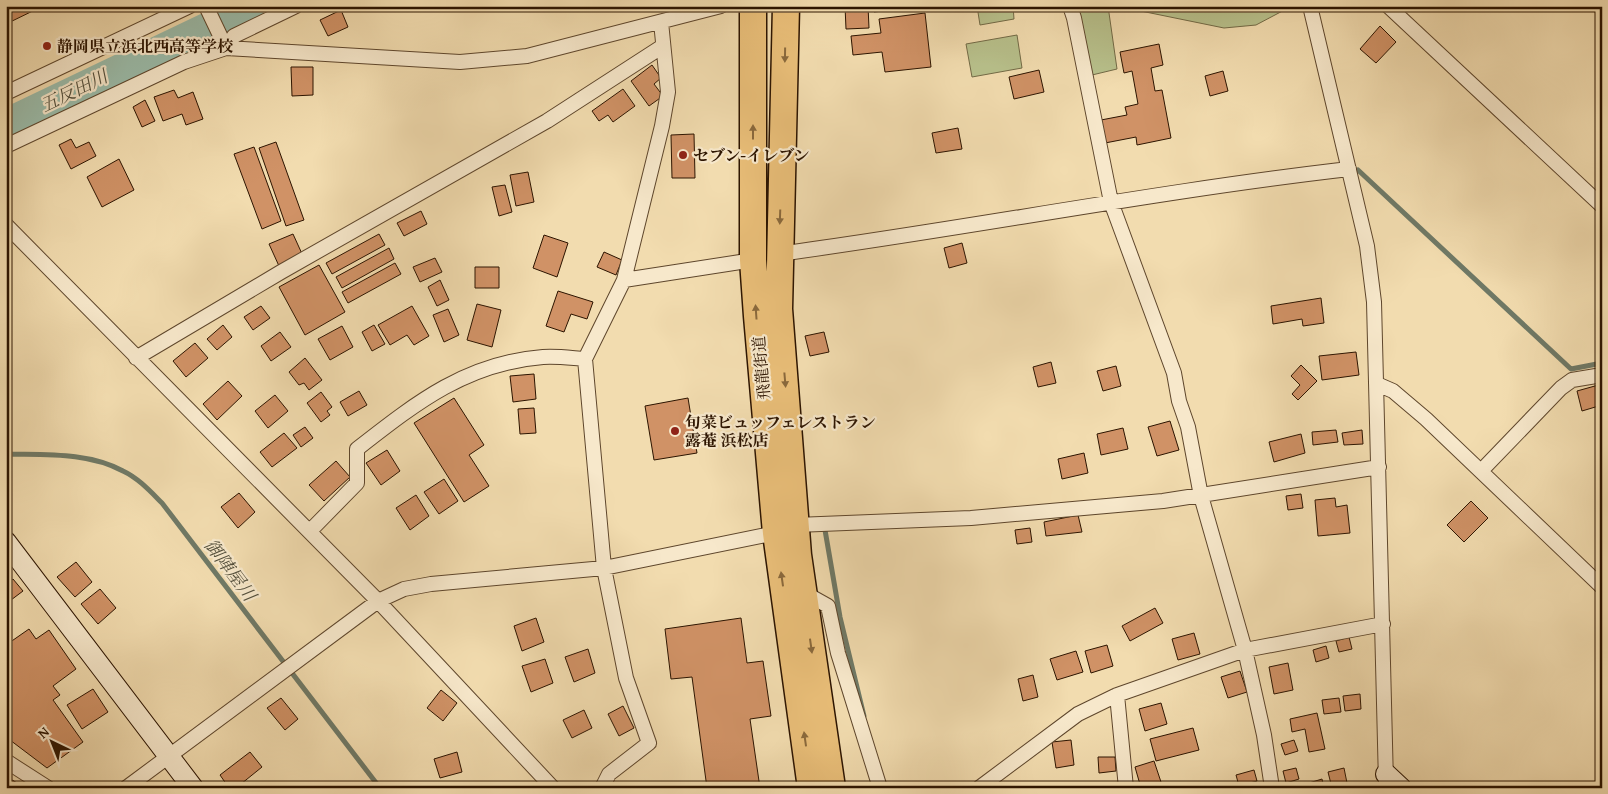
<svg xmlns="http://www.w3.org/2000/svg" width="1608" height="794" viewBox="0 0 1608 794" font-family="'Gentium Book Plus','Noto Serif JP',serif">
  <style>
    .green { fill: #b8c18c; stroke: #726a46 }
    .lines { fill: none; stroke-linecap: round; stroke-linejoin: round }
    .stream { stroke: #6f7966; stroke-width: 5 }
    .river { stroke: #9bbcaa; stroke-width: 29 }
    .building { fill: #d09266; stroke: #2c1400 }
    .street-casing { stroke: #5e462c; stroke-width: 16 }
    .secondary-casing { stroke: #2c1400; stroke-width: 22 }
    .highway-casing { stroke: #2c1400; stroke-width: 29 }
    .street { stroke: #f7e8cb; stroke-width: 14 }
    .secondary { stroke: #f7e8cb; stroke-width: 20 }
    .highway { stroke: #e9be78; stroke-width: 26 }
    .oneway { fill: #8a693c }
    .poi-dot { fill: #8f2418; stroke: #f7e8cb; stroke-width: 2 }
    .labels { text-anchor: middle; stroke-width: 4.5; stroke-linejoin: round; paint-order: stroke }
    .poi-label { font-size: 16px; font-weight: bold; fill: #2c1400; stroke: #f7e8cb; text-anchor: start }
    .street-label { font-size: 16px; fill: #2c1400; stroke: #f7e8cb }
    .water-label { font-size: 18px; font-style: italic; fill: #534f3c; stroke: #f7e8cb }
  </style>
  <rect width="100%" height="100%" fill="#f2dcaf"/>
  <filter id="stains"><feTurbulence type="fractalNoise" baseFrequency=".004" numOctaves="4"/><feColorMatrix values="0 0 0 0 .2 0 0 0 0 .09 0 0 0 0 .02 0 0 0 .5 -.17"/></filter>
  <radialGradient id="worn" r=".72"><stop offset=".6" stop-color="#630" stop-opacity="0"/><stop offset="1" stop-color="#630" stop-opacity=".3"/></radialGradient>
  <path class="green" d="M 977,6 L 1013,6 L 1014,19 L 980,25 Z
    M 1077,6 L 1108,6 L 1117,69 L 1092,75 Z
    M 1129,6 L 1292,6 L 1256,25 L 1224,28 L 1131,9 Z
    M 1017,35 L 1022,68 L 972,77 L 966,44 Z"/>
  <g class="lines">
    <path class="stream" d="M 1358,170 L 1571,369 L 1602,363
      M 6,454 C 45,455 88,452 123,471 C 138,478 150,491 162,503 L 380,788
      M 825,530 L 840,617 L 864,716"/>
    <path class="river" d="M 6,123 L 251,6"/>
  </g>
  <path class="building" d="M 6,6 L 43,6 L 6,24 Z
    M 845,6 L 868,6 L 869,28 L 846,29 Z
    M 874,6 L 910,6 L 910,8 L 874,12 Z
    M 341,10 L 348,27 L 328,36 L 320,20 Z
    M 925,13 L 931,67 L 885,72 L 882,52 L 853,55 L 851,36 L 881,33 L 879,19 Z
    M 1380,26 L 1396,42 L 1376,63 L 1360,49 Z
    M 1159,44 L 1163,65 L 1151,68 L 1155,91 L 1162,90 L 1171,138 L 1137,145 L 1136,137 L 1105,143 L 1101,120 L 1127,115 L 1125,107 L 1138,104 L 1132,71 L 1124,73 L 1120,52 Z
    M 652,65 L 661,78 L 654,84 L 663,96 L 649,106 L 631,81 Z
    M 291,67 L 313,67 L 313,95 L 292,96 Z
    M 1039,70 L 1044,92 L 1014,99 L 1009,77 Z
    M 1223,71 L 1228,91 L 1210,96 L 1205,76 Z
    M 623,89 L 635,106 L 613,122 L 608,115 L 599,121 L 592,111 Z
    M 174,90 L 178,98 L 193,92 L 203,119 L 186,125 L 182,114 L 163,121 L 154,97 Z
    M 145,100 L 155,121 L 142,127 L 133,107 Z
    M 958,128 L 962,149 L 936,153 L 932,133 Z
    M 694,134 L 695,178 L 672,178 L 671,135 Z
    M 71,139 L 76,148 L 89,142 L 96,156 L 71,169 L 59,145 Z
    M 276,142 L 304,220 L 286,226 L 259,148 Z
    M 254,147 L 281,221 L 262,229 L 234,154 Z
    M 119,159 L 134,190 L 102,207 L 87,177 Z
    M 528,172 L 534,202 L 516,206 L 510,175 Z
    M 505,185 L 512,212 L 499,216 L 492,187 Z
    M 421,211 L 427,224 L 404,236 L 397,223 Z
    M 293,234 L 303,256 L 279,266 L 269,244 Z
    M 379,234 L 385,245 L 332,274 L 326,263 Z
    M 544,235 L 568,243 L 557,277 L 533,268 Z
    M 962,243 L 967,263 L 949,268 L 944,248 Z
    M 389,248 L 394,259 L 342,288 L 336,277 Z
    M 604,252 L 622,260 L 616,275 L 597,267 Z
    M 435,258 L 442,272 L 420,282 L 413,267 Z
    M 395,263 L 401,274 L 348,303 L 342,292 Z
    M 319,265 L 345,312 L 305,335 L 279,287 Z
    M 475,267 L 499,267 L 499,288 L 475,288 Z
    M 440,280 L 449,300 L 437,306 L 428,287 Z
    M 558,291 L 593,302 L 587,319 L 571,314 L 564,332 L 546,326 Z
    M 1321,298 L 1324,323 L 1303,326 L 1302,319 L 1273,324 L 1271,306 Z
    M 477,304 L 501,310 L 492,347 L 467,340 Z
    M 261,306 L 270,318 L 253,330 L 244,317 Z
    M 412,306 L 429,336 L 414,345 L 407,335 L 390,345 L 378,325 Z
    M 448,309 L 459,335 L 444,342 L 433,315 Z
    M 223,325 L 232,337 L 217,350 L 207,339 Z
    M 374,325 L 385,344 L 372,351 L 362,332 Z
    M 342,326 L 353,347 L 330,360 L 318,339 Z
    M 280,332 L 291,347 L 271,361 L 261,346 Z
    M 824,332 L 829,352 L 810,356 L 805,336 Z
    M 195,343 L 208,358 L 186,377 L 173,361 Z
    M 1356,352 L 1359,375 L 1322,380 L 1319,356 Z
    M 305,358 L 322,380 L 309,390 L 304,383 L 299,385 L 289,372 Z
    M 1051,362 L 1056,383 L 1038,387 L 1033,367 Z
    M 1301,365 L 1317,381 L 1298,400 L 1292,394 L 1300,385 L 1291,376 Z
    M 1116,366 L 1121,386 L 1103,391 L 1097,371 Z
    M 534,374 L 536,399 L 513,402 L 510,376 Z
    M 228,381 L 242,396 L 217,420 L 203,404 Z
    M 1602,384 L 1602,405 L 1582,411 L 1577,391 Z
    M 359,391 L 367,405 L 348,416 L 340,402 Z
    M 321,392 L 332,407 L 327,411 L 330,415 L 321,422 L 307,403 Z
    M 275,395 L 288,411 L 268,428 L 255,411 Z
    M 454,398 L 484,445 L 469,455 L 489,486 L 464,502 L 414,423 Z
    M 688,398 L 697,453 L 654,460 L 645,406 Z
    M 534,408 L 536,433 L 520,434 L 518,409 Z
    M 1170,421 L 1179,450 L 1157,456 L 1148,427 Z
    M 305,427 L 313,438 L 301,447 L 293,435 Z
    M 1123,428 L 1128,449 L 1101,455 L 1097,434 Z
    M 1336,430 L 1338,442 L 1313,445 L 1312,432 Z
    M 1362,430 L 1363,444 L 1344,445 L 1342,433 Z
    M 284,433 L 297,448 L 272,467 L 260,452 Z
    M 1301,434 L 1305,453 L 1274,462 L 1269,442 Z
    M 387,450 L 400,471 L 381,485 L 366,463 Z
    M 1084,453 L 1088,473 L 1062,479 L 1058,459 Z
    M 336,461 L 350,477 L 324,501 L 309,485 Z
    M 444,479 L 458,501 L 439,514 L 424,492 Z
    M 239,493 L 255,512 L 238,528 L 221,507 Z
    M 1301,494 L 1303,508 L 1288,510 L 1286,496 Z
    M 416,495 L 429,516 L 410,530 L 396,508 Z
    M 1335,498 L 1336,507 L 1347,505 L 1350,533 L 1318,536 L 1315,500 Z
    M 1471,501 L 1488,518 L 1464,542 L 1447,525 Z
    M 1078,515 L 1082,532 L 1046,536 L 1044,522 Z
    M 1030,528 L 1032,542 L 1017,544 L 1015,530 Z
    M 76,562 L 92,582 L 75,597 L 57,577 Z
    M 13,579 L 23,591 L 7,603 L 6,584 Z
    M 100,589 L 116,608 L 98,624 L 81,604 Z
    M 1155,608 L 1163,623 L 1130,641 L 1122,626 Z
    M 536,618 L 544,642 L 522,651 L 514,626 Z
    M 741,618 L 747,663 L 763,661 L 771,716 L 750,719 L 760,788 L 707,788 L 692,677 L 671,679 L 665,629 Z
    M 29,629 L 36,639 L 49,630 L 76,669 L 53,686 L 60,695 L 53,700 L 83,742 L 47,768 L 6,737 L 6,645 Z
    M 1194,633 L 1200,654 L 1178,660 L 1172,639 Z
    M 1349,637 L 1352,649 L 1339,652 L 1336,641 Z
    M 1107,645 L 1113,666 L 1091,673 L 1085,651 Z
    M 1326,646 L 1329,658 L 1316,662 L 1313,650 Z
    M 588,649 L 595,673 L 574,682 L 565,657 Z
    M 1076,651 L 1083,672 L 1057,680 L 1050,659 Z
    M 545,659 L 553,683 L 531,692 L 522,666 Z
    M 1288,663 L 1293,690 L 1274,694 L 1269,667 Z
    M 1240,671 L 1247,692 L 1228,698 L 1221,677 Z
    M 1033,675 L 1038,697 L 1023,701 L 1018,679 Z
    M 93,689 L 108,712 L 82,729 L 67,705 Z
    M 441,690 L 457,703 L 443,721 L 427,708 Z
    M 1360,694 L 1361,709 L 1345,711 L 1343,696 Z
    M 281,698 L 298,719 L 285,730 L 267,708 Z
    M 1339,698 L 1341,712 L 1324,714 L 1322,700 Z
    M 1161,703 L 1167,724 L 1145,731 L 1139,709 Z
    M 623,706 L 634,728 L 619,736 L 608,714 Z
    M 584,710 L 592,728 L 572,738 L 563,720 Z
    M 1317,713 L 1325,749 L 1309,752 L 1305,729 L 1292,732 L 1290,719 Z
    M 1193,728 L 1199,750 L 1156,761 L 1150,739 Z
    M 1071,740 L 1074,765 L 1056,768 L 1052,742 Z
    M 1294,740 L 1298,751 L 1285,755 L 1281,744 Z
    M 250,752 L 262,767 L 236,788 L 229,788 L 220,775 Z
    M 457,752 L 462,772 L 440,778 L 434,759 Z
    M 1098,757 L 1115,757 L 1116,771 L 1099,773 Z
    M 1154,761 L 1161,782 L 1141,788 L 1135,767 Z
    M 1296,768 L 1299,779 L 1286,783 L 1283,771 Z
    M 1344,768 L 1348,788 L 1332,788 L 1328,772 Z
    M 1254,770 L 1257,781 L 1239,786 L 1236,775 Z
    M 6,776 L 17,783 L 14,788 L 6,788 Z
    M 1322,779 L 1324,788 L 1310,788 L 1309,783 Z"/>
  <g class="lines">
    <defs>
      <path id="street" d="M 206,6 L 226,48
        M 1070,6 L 1074,18 L 1111,202 L 1174,373 L 1179,401 L 1188,427 L 1201,496 L 1245,650 L 1264,735 L 1272,788
        M 1310,6 L 1367,246 L 1374,302 L 1386,783
        M 1388,6 L 1602,206
        M 226,48 L 234,36 L 296,6
        M 6,93 L 190,6
        M 6,146 L 184,62 L 226,48 L 460,62 L 527,56 L 721,6
        M 6,225 L 378,601 L 553,788
        M 779,254 C 970,228 1158,191 1349,169
        M 624,280 L 753,260
        M 136,358 L 281,272 L 547,121 L 663,46
        M 1377,384 L 1393,391 L 1426,419 L 1602,587
        M 1481,471 L 1561,388 L 1572,380 L 1602,375
        M 796,525 L 971,518 L 1163,501 L 1379,467
        M 310,531 L 357,483 L 357,449 C 416,403 466,363 543,357 C 557,356 571,358 585,359
        M 803,592 L 828,606 L 838,653 L 880,788
        M 1117,695 L 1126,788
        M 6,761 L 48,788
        M 126,788 L 378,601 L 404,589 L 431,584 L 604,568 L 776,533
        M 602,788 L 609,774 L 649,743 L 626,678 L 604,568 L 585,359 L 624,280 L 662,126 L 668,92 L 661,22
        M 979,788 L 1078,714 L 1117,695 L 1245,650 L 1383,624"/>
      <path id="secondary" d="M 6,542 L 193,788
        M 1386,774 L 1401,788"/>
      <path id="highway" d="M 753,6 L 753,260 L 757,316 L 776,533 L 811,788
        M 786,6 L 779,309 L 798,555 L 832,788"/>
    </defs>
    <use href="#street" class="street-casing"/>
    <use href="#secondary" class="secondary-casing"/>
    <use href="#highway" class="highway-casing"/>
    <use href="#street" class="street"/>
    <use href="#secondary" class="secondary"/>
    <use href="#highway" class="highway"/>
  </g>
  <defs><path id="oneway-solid" d="M-6-.8H1V-3.2L6.5 0L1 3.2V.8H-6Z" transform="scale(1.25)"/></defs>
  <g class="oneway">
    <use href="#oneway-solid" transform="translate(785 55) rotate(91)"/>
    <use href="#oneway-solid" transform="translate(753 132) rotate(-90)"/>
    <use href="#oneway-solid" transform="translate(780 217) rotate(92)"/>
    <use href="#oneway-solid" transform="translate(756 312) rotate(-94)"/>
    <use href="#oneway-solid" transform="translate(785 380) rotate(85)"/>
    <use href="#oneway-solid" transform="translate(782 579) rotate(-98)"/>
    <use href="#oneway-solid" transform="translate(811 646) rotate(82)"/>
    <use href="#oneway-solid" transform="translate(805 739) rotate(-98)"/>
  </g>
  <g class="poi-dot">
    <circle cx="47" cy="46" r="5"/>
    <circle cx="683" cy="155" r="5"/>
    <circle cx="675" cy="431" r="5"/>
  </g>
  <g class="labels">
    <g class="poi-label">
      <text x="57" y="52">静岡県立浜北西高等学校</text>
      <text x="693" y="161">セブン-イレブン</text>
      <text x="685" y="428">旬菜ビュッフェレストラン<tspan x="685" dy="18">露菴 浜松店</tspan></text>
    </g>
    <g class="street-label">
      <text transform="translate(761 368) rotate(-95)" y="6">飛龍街道</text>
    </g>
    <g class="water-label">
      <text transform="translate(74 91) rotate(-26)" y="6">五反田川</text>
      <text transform="translate(230 570) rotate(53)" y="6">御陣屋川</text>
    </g>
  </g>
  <rect width="1608" height="794" fill="none" stroke="#f2dcaf" stroke-width="25"/>
  <rect x="8" y="8" width="1593" height="779" fill="none" stroke="#2c1400" stroke-width="2.5"/>
  <rect x="12" y="12" width="1583" height="769" fill="none" stroke="#2c1400"/>
  <g transform="translate(52 742) rotate(317)" stroke="#f7e8cb" stroke-width="4" paint-order="stroke">
  <path d="M0-4L9 19L0 12L-9 19Z" fill="#2c1400"/>
  <text y="-8" font-size="14" font-weight="bold" text-anchor="middle" fill="#2c1400">N</text>
  </g>
  <rect width="100%" height="100%" filter="url(#stains)"/>
  <rect width="100%" height="100%" fill="url(#worn)"/>
</svg>
